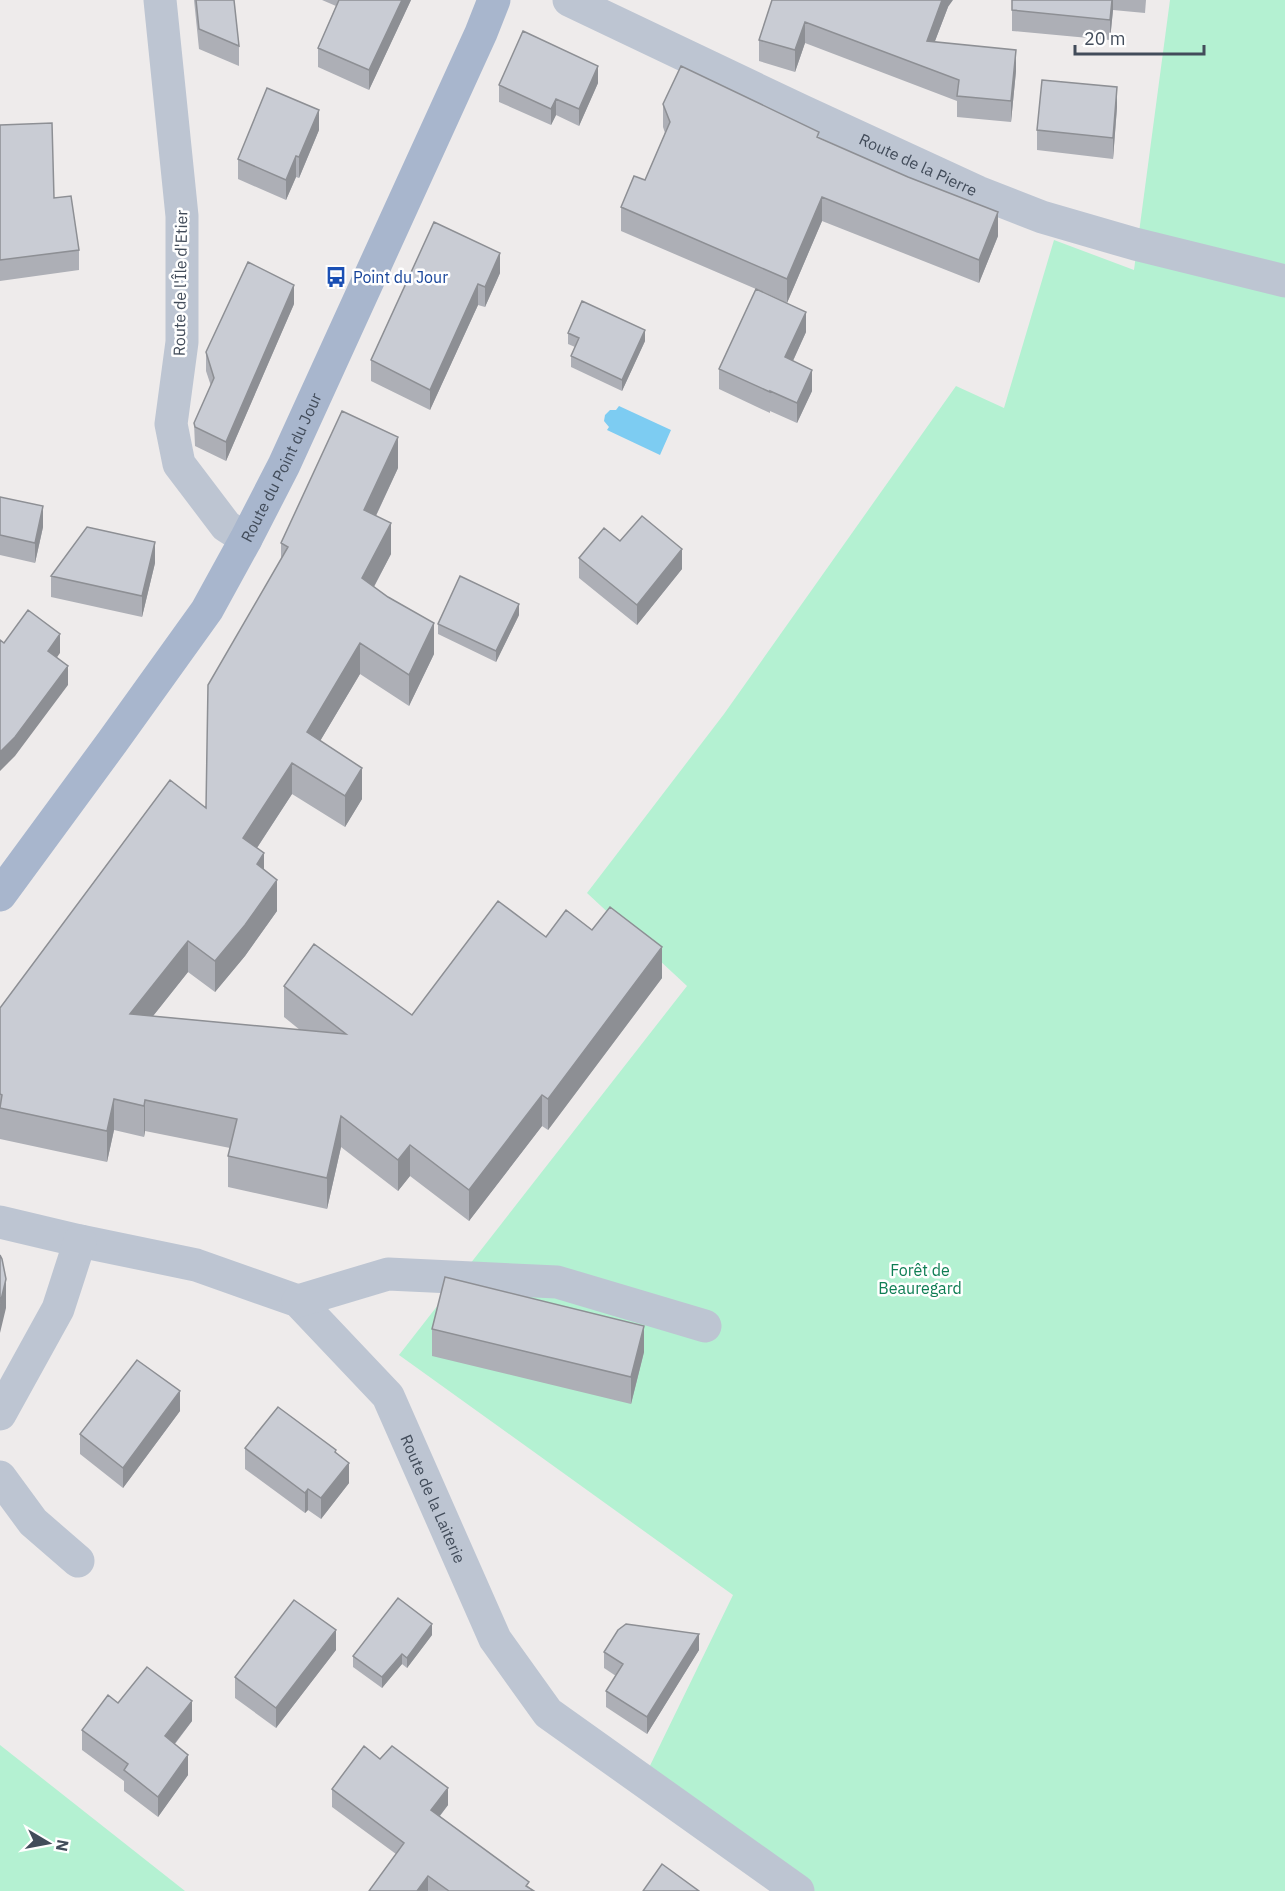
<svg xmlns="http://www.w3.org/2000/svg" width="1285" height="1891" viewBox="0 0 1285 1891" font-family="'IBM Plex Sans',sans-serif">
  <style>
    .green { fill: #b4f1d2 }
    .water { fill: #7dccf2 }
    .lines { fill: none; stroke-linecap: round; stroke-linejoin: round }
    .minor { stroke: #bdc5d2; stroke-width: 33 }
    .major { stroke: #a8b6cd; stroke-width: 33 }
    .wall { fill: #adafb6 }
    .shaded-wall { fill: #8d8f94 }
    .building { fill: #c9ccd4; stroke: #8d8f94; stroke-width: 1.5 }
    .labels { text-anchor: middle; stroke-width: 5; stroke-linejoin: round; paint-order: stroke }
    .street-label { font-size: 16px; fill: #424c5a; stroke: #fff }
    .transit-label { font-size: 16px; fill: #164399; stroke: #fff; text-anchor: start }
    .park-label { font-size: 16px; fill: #0f7e54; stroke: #fff }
  </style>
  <rect width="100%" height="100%" fill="#eeebeb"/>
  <path class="green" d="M 1170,0 L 1285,0 L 1285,1891 L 798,1891 L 643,1780 L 733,1595 L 399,1355 L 687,986 L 587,893 L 724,714 L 956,386 L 1004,408 L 1054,240 L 1134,270 Z
    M 0,1745 L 185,1891 L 0,1891 Z"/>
  <path class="water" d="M 619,406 L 671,430 L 660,455 L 607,430 L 609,427 L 604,421 L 605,415 L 610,410 L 616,410 Z"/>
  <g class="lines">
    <g class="minor">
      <path d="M 160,0 L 182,216 L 182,342 L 171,424 L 179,464 L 226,526 L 246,539"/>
      <path id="s1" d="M 569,0 L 802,111 L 978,192 L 1042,217 L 1135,244 L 1285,281"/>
      <path id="s2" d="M 0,1222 L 80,1241 L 196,1265 L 298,1301 L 388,1396 L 495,1639 L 548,1713 L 798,1891"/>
      <path d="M 298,1301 L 388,1274 L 557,1282 L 705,1326"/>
      <path d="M 0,1414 L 58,1309 L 80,1241"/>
      <path d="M 0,1477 L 33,1522 L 78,1561"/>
    </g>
    <path class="major" id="s3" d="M 0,895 L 113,741 L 207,610 L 246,539 L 284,465 L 481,33 L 494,0"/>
  </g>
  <path class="wall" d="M 194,0 L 234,0 L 239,46 L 239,66 L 199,49 Z
    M 322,0 L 411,0 L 369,90 L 318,67 L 318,48 L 336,6 Z
    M 772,0 L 948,7 L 935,41 L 1016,71 L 1011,122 L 957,117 L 957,101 L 805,43 L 795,72 L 759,61 L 759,40 Z
    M 1012,0 L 1146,0 L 1145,13 L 1113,10 L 1110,40 L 1012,31 Z
    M 598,83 L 579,126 L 556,115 L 551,125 L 499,102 L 499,85 Z
    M 663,104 L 819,138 L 998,236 L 979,283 L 822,221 L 787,303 L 757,289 L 806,332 L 793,361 L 812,391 L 797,423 L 770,411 L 770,413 L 719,389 L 719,369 L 756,289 L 621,231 L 621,207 L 645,180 L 665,133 L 663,127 Z
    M 1117,107 L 1113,159 L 1037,150 L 1037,130 Z
    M 0,125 L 54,198 L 79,250 L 79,270 L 0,281 Z
    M 319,130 L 299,178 L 296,177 L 286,200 L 238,179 L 238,159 Z
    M 434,222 L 500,273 L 485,307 L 478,305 L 430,410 L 371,381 L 371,360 Z
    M 294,304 L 226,461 L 195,446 L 194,423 L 211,386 L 206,371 L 206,352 Z
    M 568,333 L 645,341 L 622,391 L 571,367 L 571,356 L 575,347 L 568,344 Z
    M 398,468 L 376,516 L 391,554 L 374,587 L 434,654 L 409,706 L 360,674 L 320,741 L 362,799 L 345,827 L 292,794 L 257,848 L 277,911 L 245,956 L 215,992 L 188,972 L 153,1016 L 300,1030 L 284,1017 L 284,986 L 412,1015 L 546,937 L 592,930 L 662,978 L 548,1130 L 542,1126 L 469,1221 L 410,1176 L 398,1191 L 341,1147 L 327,1209 L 228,1187 L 228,1156 L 230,1148 L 145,1131 L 144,1137 L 114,1130 L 107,1162 L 0,1139 L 0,1008 L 206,808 L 281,559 L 281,543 Z
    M 0,497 L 43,527 L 35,563 L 0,555 Z
    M 620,541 L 682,569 L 637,625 L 579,578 L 579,558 Z
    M 155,563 L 142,617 L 51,597 L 51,576 Z
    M 519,615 L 496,662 L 438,634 L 438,624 Z
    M 432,1329 L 644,1352 L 631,1404 L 432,1356 Z
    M 180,1411 L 123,1488 L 80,1454 L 80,1434 Z
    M 245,1448 L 336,1453 L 349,1483 L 321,1519 L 308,1510 L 305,1513 L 245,1469 Z
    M 432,1635 L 407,1668 L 402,1664 L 382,1688 L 353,1667 L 353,1656 Z
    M 336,1650 L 276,1728 L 235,1698 L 235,1677 Z
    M 699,1650 L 647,1734 L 606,1707 L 606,1691 L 616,1676 L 604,1668 L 604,1652 Z
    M 118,1703 L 192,1721 L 175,1744 L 188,1775 L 158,1817 L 124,1791 L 124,1781 L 82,1750 L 82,1730 Z
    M 380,1759 L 448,1805 L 440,1816 L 534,1891 L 369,1891 L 396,1854 L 332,1807 L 332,1789 Z"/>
  <path class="shaded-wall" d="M 402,0 L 411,0 L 369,90 L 369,70 Z
    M 942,0 L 953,0 L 948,7 L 927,62 L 927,41 Z
    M 1112,0 L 1113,0 L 1113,10 L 1110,40 L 1110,20 Z
    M 805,22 L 805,43 L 795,72 L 795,50 Z
    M 1016,50 L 1016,71 L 1011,122 L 1011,101 Z
    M 598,66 L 598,83 L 579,126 L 579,109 Z
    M 1117,87 L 1117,107 L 1113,159 L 1113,138 Z
    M 556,99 L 556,115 L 551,125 L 551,109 Z
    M 319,110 L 319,130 L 299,178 L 299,157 Z
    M 296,156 L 296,177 L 286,200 L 286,180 Z
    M 822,197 L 822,221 L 787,303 L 787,279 Z
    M 998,212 L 998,236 L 979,283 L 979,260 Z
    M 500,253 L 500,273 L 485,307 L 485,287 Z
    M 478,284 L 478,305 L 430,410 L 430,390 Z
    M 294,285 L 294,304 L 226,461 L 226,442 Z
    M 806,312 L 806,332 L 785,378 L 785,357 Z
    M 645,330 L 645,341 L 622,391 L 622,380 Z
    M 812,370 L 812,391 L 797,423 L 797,403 Z
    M 398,437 L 398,468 L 364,541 L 364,510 Z
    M 43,506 L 43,527 L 35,563 L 35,543 Z
    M 391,523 L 391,554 L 362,609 L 362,578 Z
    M 155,542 L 155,563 L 142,617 L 142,596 Z
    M 682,549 L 682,569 L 637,625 L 637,605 Z
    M 519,604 L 519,615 L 496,662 L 496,651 Z
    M 434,623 L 434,654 L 409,706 L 409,675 Z
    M 60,634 L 60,653 L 48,670 L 48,651 Z
    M 360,643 L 360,674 L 307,763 L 307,732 Z
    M 68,666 L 68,685 L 15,756 L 0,771 L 0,752 Z
    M 292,763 L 292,794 L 243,869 L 243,838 Z
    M 362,768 L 362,799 L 345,827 L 345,796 Z
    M 264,853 L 264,885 L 257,864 Z
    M 277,880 L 277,911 L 245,956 L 215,992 L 215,961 Z
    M 188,941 L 188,972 L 130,1045 L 130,1014 Z
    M 662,947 L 662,978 L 548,1130 L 548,1099 Z
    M 542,1095 L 542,1126 L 469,1221 L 469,1190 Z
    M 114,1099 L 114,1130 L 107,1162 L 107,1131 Z
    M 145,1100 L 145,1131 L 144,1137 L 144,1106 Z
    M 341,1116 L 341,1147 L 327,1209 L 327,1178 Z
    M 410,1145 L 410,1176 L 398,1191 L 398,1160 Z
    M 6,1279 L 6,1308 L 0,1333 L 0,1304 Z
    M 644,1326 L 644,1352 L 631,1404 L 631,1377 Z
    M 180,1391 L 180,1411 L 123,1488 L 123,1468 Z
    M 349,1463 L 349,1483 L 321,1519 L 321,1498 Z
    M 308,1489 L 308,1510 L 305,1513 L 305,1493 Z
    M 432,1624 L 432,1635 L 407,1668 L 407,1658 Z
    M 336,1630 L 336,1650 L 276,1728 L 276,1708 Z
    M 699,1634 L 699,1650 L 647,1734 L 647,1717 Z
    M 402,1654 L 402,1664 L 382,1688 L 382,1677 Z
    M 192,1701 L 192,1721 L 165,1756 L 165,1736 Z
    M 188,1755 L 188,1775 L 158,1817 L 158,1797 Z
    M 448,1788 L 448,1805 L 431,1827 L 431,1810 Z
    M 428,1876 L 428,1891 L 417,1891 Z"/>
  <path class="building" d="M 196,0 L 234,0 L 239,46 L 199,29 Z
    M 339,0 L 402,0 L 369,70 L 318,48 Z
    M 772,0 L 942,0 L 927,41 L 1016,50 L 1011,101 L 957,96 L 959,80 L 805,22 L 795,50 L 759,40 Z
    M 1012,0 L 1112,0 L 1110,20 L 1012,10 Z
    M 523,31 L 598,66 L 579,109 L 556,99 L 551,109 L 499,85 Z
    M 681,66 L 819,132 L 817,137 L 908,177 L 998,212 L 979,260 L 822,197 L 787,279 L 621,207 L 634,176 L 645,180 L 670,122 L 663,104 Z
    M 1042,80 L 1117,87 L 1113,138 L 1037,130 Z
    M 267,88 L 319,110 L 299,157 L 296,156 L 286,180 L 238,159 Z
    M 52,123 L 54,198 L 71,196 L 79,250 L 0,260 L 0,125 Z
    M 434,222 L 500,253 L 485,287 L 478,284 L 430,390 L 371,360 Z
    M 248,262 L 294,285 L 226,442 L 195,427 L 194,423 L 214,378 L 206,352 Z
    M 756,289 L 806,312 L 785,357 L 812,370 L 797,403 L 770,391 L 770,392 L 719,369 Z
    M 582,301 L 645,330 L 622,380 L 571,356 L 579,338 L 568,333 Z
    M 342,411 L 398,437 L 364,510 L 391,523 L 362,578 L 388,597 L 434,623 L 409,675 L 360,643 L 307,732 L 362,768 L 345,796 L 292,763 L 243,838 L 264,853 L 257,864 L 277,880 L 245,925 L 215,961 L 188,941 L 130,1014 L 346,1034 L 284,986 L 314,944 L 412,1015 L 498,901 L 546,937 L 566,910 L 592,930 L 610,907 L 662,947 L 548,1099 L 542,1095 L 469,1190 L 410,1145 L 398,1160 L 341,1116 L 327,1178 L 228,1156 L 237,1119 L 145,1100 L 144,1106 L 114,1099 L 107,1131 L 0,1108 L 2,1095 L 0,1094 L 0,1008 L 170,780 L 206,808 L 208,685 L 288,547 L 281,543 Z
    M 0,497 L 43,506 L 35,543 L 0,535 Z
    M 642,516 L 682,549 L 637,605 L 579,558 L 604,528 L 620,541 Z
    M 87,527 L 155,542 L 142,596 L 51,576 Z
    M 460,576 L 519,604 L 496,651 L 438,624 Z
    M 28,610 L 60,634 L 48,651 L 68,666 L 15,737 L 0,752 L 0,640 L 4,643 Z
    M 0,1255 L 2,1259 L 6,1279 L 0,1304 Z
    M 445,1277 L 644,1326 L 631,1377 L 432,1329 Z
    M 137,1360 L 180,1391 L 123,1468 L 80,1434 Z
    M 278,1407 L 336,1450 L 335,1452 L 349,1463 L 321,1498 L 308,1489 L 305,1493 L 245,1448 Z
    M 398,1598 L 432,1624 L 407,1658 L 402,1654 L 382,1677 L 353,1656 Z
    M 294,1600 L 336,1630 L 276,1708 L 235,1677 Z
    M 626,1624 L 699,1634 L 647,1717 L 606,1691 L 623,1664 L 604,1652 L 618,1630 Z
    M 147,1667 L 192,1701 L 165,1736 L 188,1755 L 158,1797 L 124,1770 L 128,1764 L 82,1730 L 108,1695 L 118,1703 Z
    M 364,1746 L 380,1759 L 392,1746 L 448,1788 L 431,1810 L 529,1882 L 526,1886 L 534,1891 L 449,1891 L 428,1876 L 417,1891 L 369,1891 L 404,1843 L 332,1789 Z
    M 662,1864 L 699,1891 L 643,1891 Z"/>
  <defs>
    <symbol id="bus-bare" viewBox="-9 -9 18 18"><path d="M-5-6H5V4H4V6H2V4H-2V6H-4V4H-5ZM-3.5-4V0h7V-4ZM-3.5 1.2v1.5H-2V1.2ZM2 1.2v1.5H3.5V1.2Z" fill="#1a4fb4" stroke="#fff" stroke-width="2.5" paint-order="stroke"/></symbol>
  </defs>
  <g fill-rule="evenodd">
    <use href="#bus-bare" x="321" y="262" width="30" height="30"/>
  </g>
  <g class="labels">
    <g class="street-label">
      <text dy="6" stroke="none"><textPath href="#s1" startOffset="386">Route de la Pierre</textPath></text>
      <text transform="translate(180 283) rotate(-89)" y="6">Route de l'Île d'Etier</text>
      <text dy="6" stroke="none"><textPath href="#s3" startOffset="513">Route du Point du Jour</textPath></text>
      <text dy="6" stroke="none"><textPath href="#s2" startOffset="552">Route de la Laiterie</textPath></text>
    </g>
    <g class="transit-label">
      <text x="353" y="283">Point du Jour</text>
    </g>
    <g class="park-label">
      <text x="920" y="1276">Forêt de<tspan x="920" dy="18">Beauregard</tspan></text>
    </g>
  </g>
  <g transform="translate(48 1843) rotate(100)" stroke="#ffffff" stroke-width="4.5" paint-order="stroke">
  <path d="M0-4.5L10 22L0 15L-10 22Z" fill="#424c5a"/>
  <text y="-9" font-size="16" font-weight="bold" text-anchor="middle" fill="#424c5a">N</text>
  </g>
  <path d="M1075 45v9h129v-9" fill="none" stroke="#424c5a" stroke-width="3"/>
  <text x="1084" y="45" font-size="18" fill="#424c5a" stroke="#ffffff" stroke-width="4.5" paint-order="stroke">20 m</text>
</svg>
